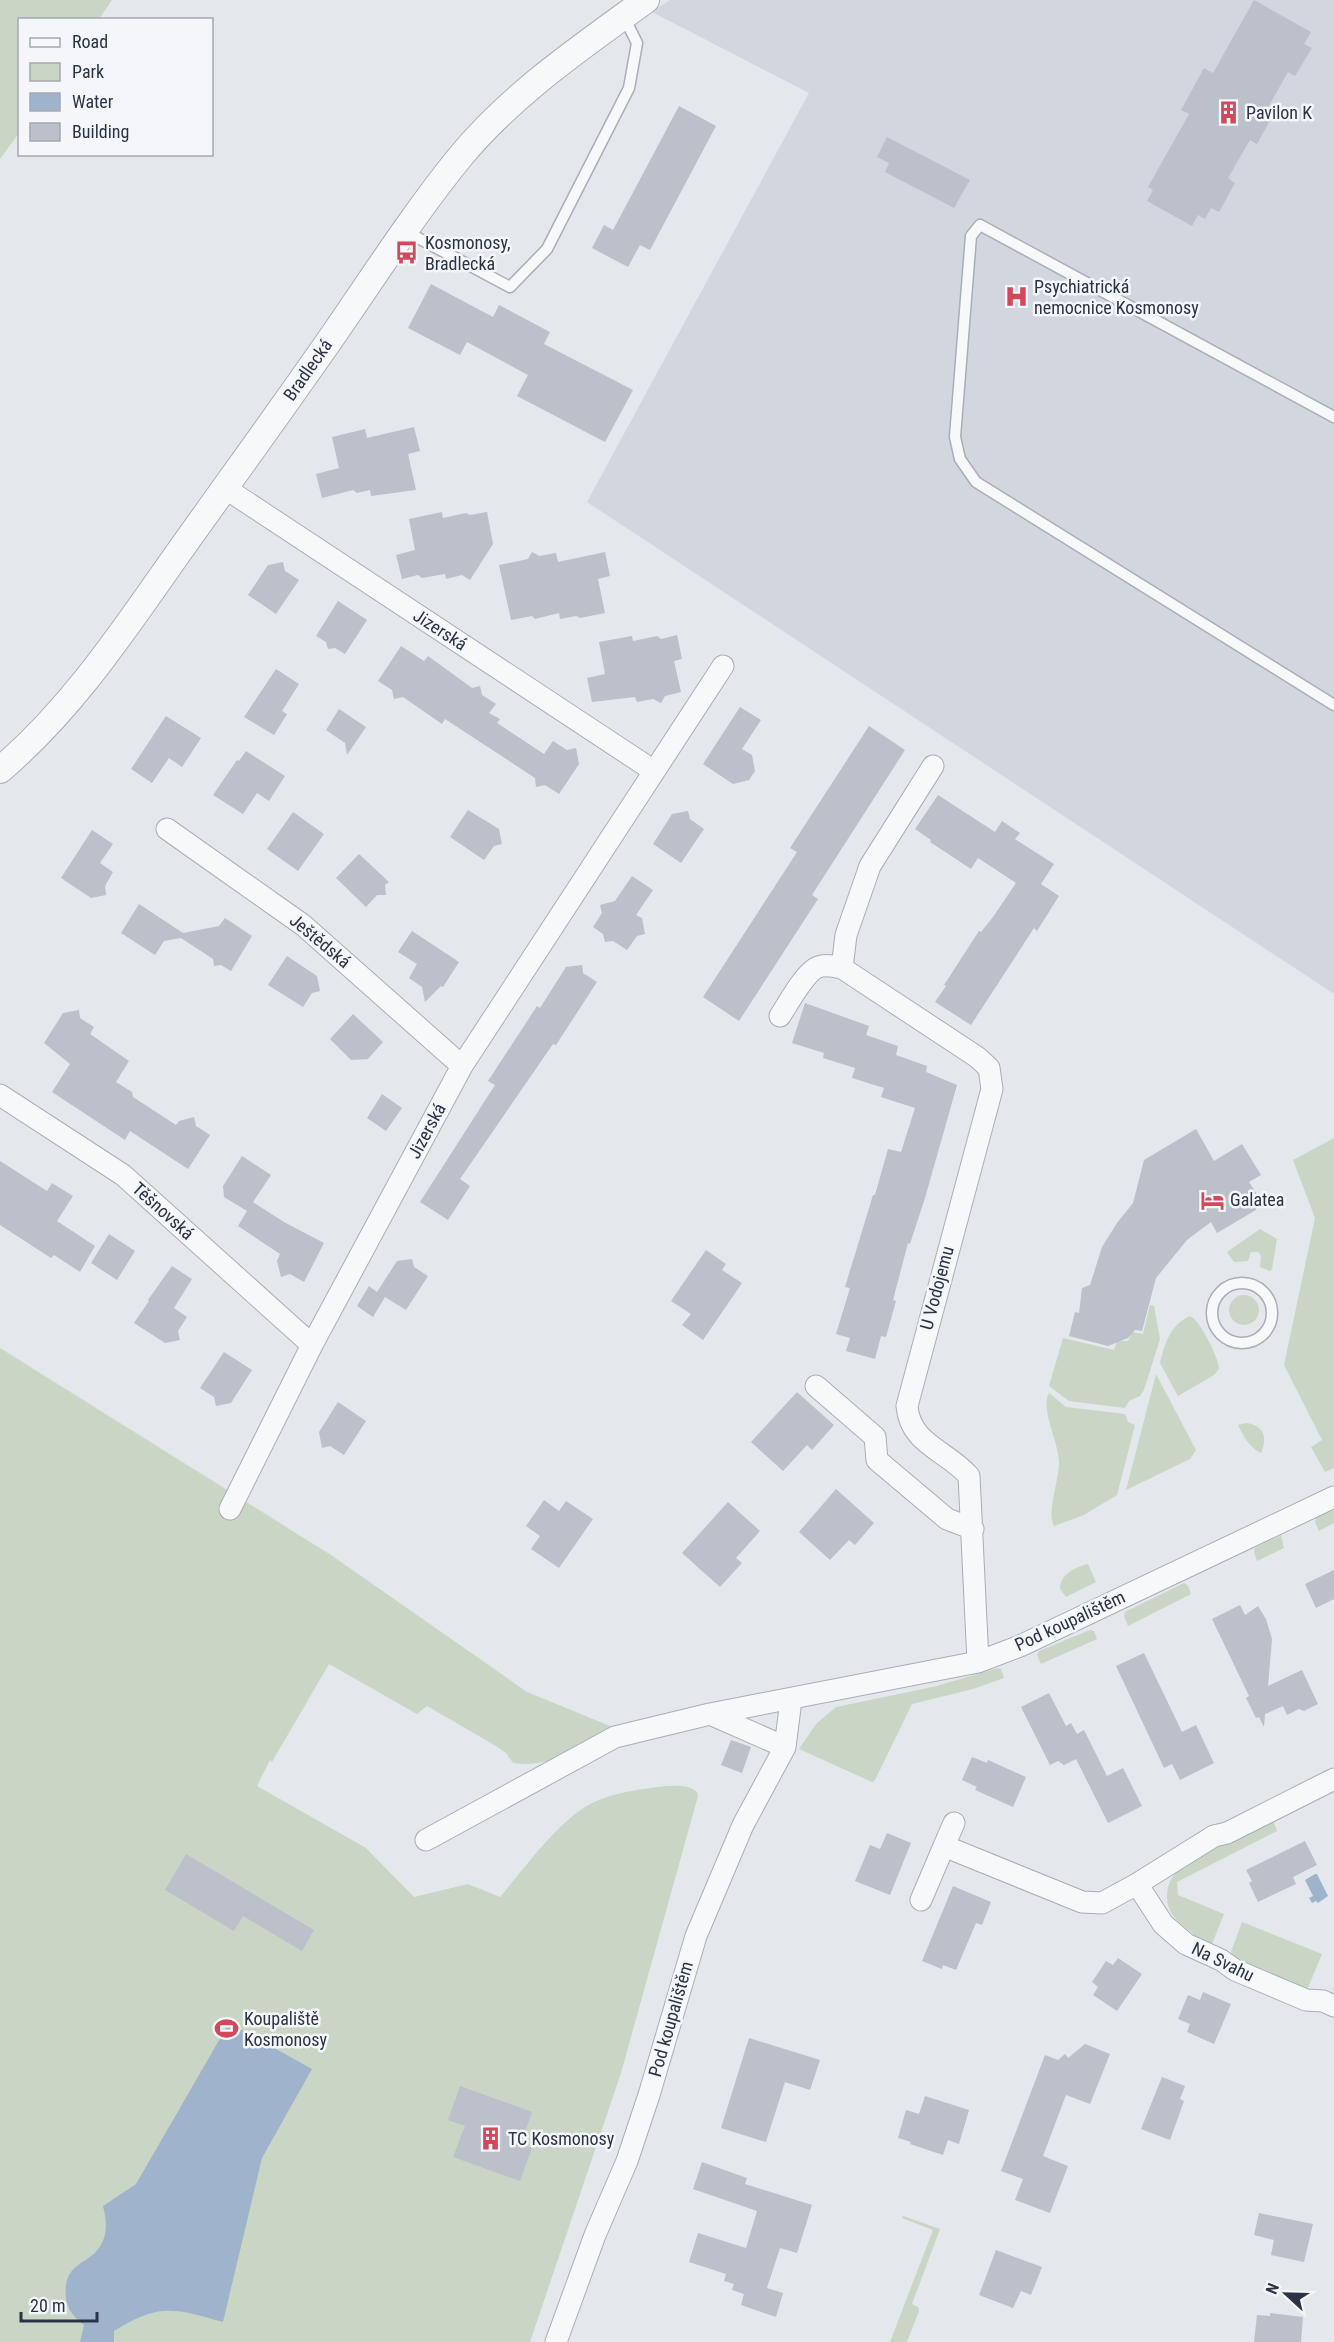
<svg xmlns="http://www.w3.org/2000/svg" width="1334" height="2342" viewBox="0 0 1334 2342" font-family="'Roboto Condensed',sans-serif">
  <style>
    .built { fill: #d2d6de }
    .green { fill: #c9d6c5 }
    .water { fill: #9fb4cc }
    .building { fill: #bbc0ca }
    .lines { fill: none; stroke-linecap: round; stroke-linejoin: round }
    .service-casing { stroke: #a9aeb7; stroke-width: 13 }
    .minor-casing { stroke: #a9aeb7; stroke-width: 23 }
    .tertiary-casing { stroke: #a9aeb7; stroke-width: 28 }
    .service { stroke: #f7f8fa; stroke-width: 10 }
    .minor { stroke: #f7f8fa; stroke-width: 21 }
    .tertiary { stroke: #f7f8fa; stroke-width: 26 }
    .labels { text-anchor: middle; stroke-width: 5; stroke-linejoin: round; paint-order: stroke }
    .poi-label { font-size: 18px; fill: #2b3445; stroke: #f4f6f9; text-anchor: start }
    .street-label { font-size: 18px; fill: #2b3445; stroke: #f4f6f9 }
  </style>
  <rect width="100%" height="100%" fill="#e4e7ec"/>
  <path class="built" d="M 670,0 L 1334,0 L 1334,994 L 587,502 L 809,93 L 652,12 Z"/>
  <path class="green" d="M 0,0 L 112,0 L 99,19 L 20,20 L 19,133 L 0,159 Z
    M 1334,1138 L 1334,1468 L 1325,1472 L 1311,1447 L 1322,1440 L 1284,1365 L 1315,1218 L 1293,1160 Z
    M 1260,1229 L 1277,1239 L 1272,1269 L 1270,1271 L 1260,1267 L 1261,1256 L 1258,1252 L 1251,1252 L 1248,1261 L 1234,1262 L 1227,1252 Z
    M1229 1310a15 15 0 1 1 30 0a15 15 0 1 1-30 0Z
    M 1150,1305 L 1154,1306 L 1160,1339 L 1144,1390 L 1140,1396 L 1129,1401 L 1125,1408 L 1069,1401 L 1049,1386 L 1063,1338 L 1114,1350 L 1117,1341 L 1128,1341 L 1132,1332 L 1143,1334 Z
    M 1190,1316 C 1200,1320 1219,1358 1219,1369 L 1214,1375 L 1178,1396 L 1160,1363 C 1165,1343 1170,1325 1190,1316 Z
    M 0,1348 L 331,1555 L 527,1692 L 615,1728 C 581,1746 552,1769 513,1763 L 506,1753 L 496,1746 L 427,1706 L 417,1714 L 329,1664 L 272,1762 L 270,1760 L 257,1786 L 366,1848 L 414,1897 L 468,1884 L 500,1897 C 525,1868 559,1819 594,1802 C 614,1793 636,1790 657,1787 C 669,1786 688,1783 697,1792 L 698,1796 L 621,2073 L 530,2342 L 0,2342 Z
    M 1156,1374 L 1196,1450 L 1190,1459 L 1126,1490 Z
    M 1049,1393 L 1066,1407 L 1125,1414 L 1128,1422 L 1135,1425 L 1117,1495 L 1084,1515 L 1054,1526 C 1046,1512 1060,1478 1059,1461 C 1058,1440 1040,1409 1049,1393 Z
    M 1246,1423 C 1264,1425 1268,1438 1261,1453 C 1251,1449 1243,1436 1238,1425 Z
    M 1334,1510 L 1334,1523 L 1319,1531 L 1315,1522 L 1316,1518 Z
    M 1281,1535 L 1284,1548 L 1257,1561 L 1254,1552 L 1255,1548 Z
    M 1088,1564 L 1096,1582 L 1066,1597 L 1060,1589 C 1060,1574 1076,1567 1088,1564 Z
    M 1184,1583 L 1188,1586 L 1191,1594 L 1128,1626 L 1124,1616 L 1125,1612 Z
    M 1090,1630 L 1094,1631 L 1097,1639 L 1041,1664 L 1037,1655 L 1039,1651 Z
    M 998,1668 L 1001,1669 L 1004,1678 L 973,1689 L 912,1704 L 875,1780 L 872,1782 L 799,1749 L 816,1724 L 836,1707 L 933,1687 Z
    M 1270,1820 L 1273,1820 L 1277,1831 L 1177,1882 L 1178,1895 L 1224,1914 L 1212,1944 C 1198,1939 1189,1931 1178,1921 C 1162,1907 1164,1882 1180,1868 C 1200,1851 1245,1833 1270,1820 Z
    M 1242,1922 L 1322,1954 L 1307,1990 L 1237,1963 L 1231,1952 Z
    M 903,2216 L 940,2229 L 912,2304 L 918,2307 L 919,2311 L 907,2342 L 890,2342 L 933,2230 L 902,2218 Z"/>
  <path class="water" d="M 1315,1874 L 1317,1874 L 1328,1896 L 1318,1903 L 1316,1901 L 1312,1903 L 1309,1898 L 1313,1896 L 1305,1880 Z
    M 229,2023 L 312,2069 L 262,2158 L 223,2322 C 174,2308 159,2303 114,2331 L 114,2342 L 80,2342 L 84,2325 C 75,2319 67,2309 66,2298 C 62,2260 90,2267 102,2243 C 108,2231 106,2218 103,2206 L 136,2184 Z"/>
  <path class="building" d="M 1254,0 L 1311,32 L 1304,44 L 1312,48 L 1295,76 L 1288,72 L 1266,111 L 1273,115 L 1257,144 L 1250,140 L 1228,178 L 1235,183 L 1219,212 L 1211,208 L 1205,219 L 1198,215 L 1192,226 L 1147,201 L 1153,190 L 1148,187 L 1189,114 L 1181,110 L 1204,68 L 1213,73 Z
    M 679,106 L 716,126 L 650,250 L 640,245 L 628,267 L 592,248 L 604,225 L 613,230 Z
    M 887,137 L 970,180 L 954,208 L 885,172 L 889,163 L 877,157 Z
    M 431,284 L 493,317 L 499,305 L 550,332 L 544,344 L 633,390 L 605,442 L 517,396 L 528,375 L 467,342 L 460,355 L 408,328 Z
    M 414,427 L 420,451 L 408,454 L 416,490 L 371,496 L 370,490 L 357,493 L 353,490 L 322,498 L 316,474 L 339,468 L 332,437 L 365,429 L 367,438 Z
    M 442,512 L 443,518 L 466,513 L 470,515 L 487,512 L 493,544 L 470,580 L 462,575 L 446,579 L 445,574 L 422,578 L 418,575 L 402,579 L 396,555 L 415,550 L 409,519 Z
    M 532,552 L 539,556 L 556,553 L 558,562 L 605,552 L 610,576 L 598,579 L 605,613 L 580,618 L 576,616 L 560,619 L 559,613 L 535,619 L 532,616 L 511,620 L 499,565 L 528,559 Z
    M 283,562 L 285,571 L 299,580 L 276,614 L 248,595 L 268,565 Z
    M 338,601 L 367,620 L 345,654 L 335,648 L 328,649 L 326,642 L 316,636 Z
    M 677,635 L 682,659 L 674,661 L 681,692 L 665,696 L 661,703 L 653,699 L 637,702 L 635,697 L 592,702 L 587,678 L 605,674 L 599,642 L 632,636 L 633,641 L 657,636 L 661,639 Z
    M 401,646 L 424,661 L 428,656 L 472,688 L 480,686 L 482,695 L 496,704 L 489,713 L 500,719 L 497,723 L 544,754 L 553,741 L 567,750 L 576,748 L 579,764 L 559,794 L 545,785 L 536,787 L 535,778 L 445,719 L 442,724 L 403,697 L 394,699 L 392,690 L 378,681 Z
    M 276,669 L 299,684 L 282,711 L 287,714 L 274,735 L 244,717 Z
    M 740,707 L 761,720 L 742,749 L 752,755 L 755,771 L 749,780 L 733,784 L 703,764 Z
    M 339,709 L 366,727 L 347,755 L 345,743 L 326,730 Z
    M 166,716 L 201,738 L 182,767 L 169,758 L 152,783 L 131,769 Z
    M 869,726 L 905,750 L 812,895 L 818,899 L 739,1021 L 703,997 L 797,852 L 790,848 Z
    M 246,751 L 285,776 L 269,801 L 257,793 L 243,814 L 213,795 L 237,760 L 239,761 Z
    M 938,795 L 995,832 L 1002,821 L 1020,833 L 1015,839 L 1054,864 L 1041,884 L 1059,896 L 1037,931 L 1034,928 L 971,1025 L 935,1002 L 946,986 L 944,985 L 979,931 L 981,932 L 993,917 L 1016,883 L 978,858 L 971,869 L 930,842 L 931,840 L 915,829 Z
    M 468,810 L 499,829 L 502,844 L 494,846 L 484,860 L 450,837 Z
    M 688,811 L 690,819 L 704,829 L 681,863 L 653,844 L 672,814 Z
    M 293,812 L 324,834 L 298,871 L 267,849 Z
    M 92,830 L 113,844 L 100,863 L 113,872 L 105,886 L 106,895 L 91,898 L 61,878 Z
    M 359,854 L 389,882 L 385,885 L 386,895 L 377,895 L 366,907 L 336,878 Z
    M 632,876 L 653,890 L 636,915 L 642,918 L 645,934 L 637,936 L 627,950 L 613,941 L 605,942 L 603,934 L 593,927 L 602,913 L 600,905 L 615,901 Z
    M 139,904 L 183,933 L 219,926 L 225,918 L 252,936 L 231,971 L 221,965 L 214,966 L 213,959 L 181,938 L 164,941 L 155,955 L 121,933 Z
    M 412,931 L 459,962 L 443,987 L 441,986 L 425,1002 L 422,987 L 409,978 L 417,964 L 398,952 Z
    M 287,956 L 317,976 L 320,991 L 312,993 L 303,1007 L 268,985 Z
    M 582,965 L 583,973 L 597,982 L 556,1045 L 553,1044 L 460,1179 L 470,1186 L 448,1220 L 420,1202 L 495,1085 L 488,1081 L 537,1006 L 540,1008 L 566,967 Z
    M 805,1003 L 869,1026 L 866,1035 L 898,1046 L 896,1055 L 927,1066 L 926,1072 L 957,1085 L 925,1198 L 910,1244 L 908,1243 L 893,1300 L 896,1301 L 886,1337 L 881,1336 L 875,1359 L 846,1351 L 850,1338 L 836,1334 L 850,1288 L 845,1287 L 873,1195 L 875,1195 L 888,1149 L 901,1152 L 915,1108 L 881,1097 L 884,1088 L 852,1078 L 855,1068 L 823,1058 L 824,1053 L 792,1043 Z
    M 79,1010 L 80,1018 L 94,1027 L 90,1034 L 129,1061 L 116,1082 L 132,1092 L 133,1097 L 176,1125 L 179,1121 L 194,1117 L 196,1126 L 210,1135 L 188,1169 L 130,1131 L 125,1140 L 52,1092 L 70,1064 L 44,1043 L 63,1013 Z
    M 353,1014 L 383,1042 L 368,1059 L 351,1060 L 330,1039 Z
    M 382,1094 L 402,1108 L 386,1131 L 367,1118 Z
    M 1196,1129 L 1214,1161 L 1242,1144 L 1261,1175 L 1249,1182 L 1260,1199 L 1256,1210 L 1217,1233 L 1211,1222 L 1187,1240 L 1156,1278 L 1142,1331 L 1135,1330 L 1128,1338 L 1108,1346 L 1069,1336 L 1075,1312 L 1079,1313 L 1082,1288 L 1090,1285 L 1102,1247 L 1117,1223 L 1133,1203 L 1144,1160 Z
    M 242,1156 L 271,1175 L 253,1202 L 284,1222 L 324,1243 L 304,1282 L 290,1274 L 281,1277 L 277,1261 L 280,1254 L 238,1226 L 247,1211 L 224,1197 L 223,1186 Z
    M 0,1161 L 47,1191 L 52,1183 L 73,1196 L 57,1221 L 95,1246 L 80,1272 L 54,1255 L 51,1258 L 0,1225 Z
    M 109,1234 L 135,1251 L 117,1280 L 91,1263 Z
    M 706,1250 L 726,1264 L 722,1270 L 742,1283 L 703,1340 L 682,1325 L 691,1314 L 671,1301 Z
    M 412,1259 L 414,1267 L 428,1276 L 406,1310 L 385,1297 L 373,1317 L 357,1306 L 369,1286 L 377,1292 L 397,1261 Z
    M 172,1266 L 192,1279 L 174,1308 L 187,1317 L 178,1331 L 180,1340 L 165,1343 L 134,1323 L 149,1301 L 148,1300 Z
    M 224,1352 L 252,1370 L 231,1403 L 216,1406 L 214,1397 L 200,1388 Z
    M 797,1392 L 834,1425 L 812,1450 L 807,1445 L 783,1471 L 751,1442 Z
    M 338,1402 L 366,1421 L 344,1455 L 330,1446 L 322,1448 L 319,1432 Z
    M 836,1489 L 874,1523 L 855,1545 L 849,1540 L 830,1560 L 799,1532 Z
    M 544,1500 L 559,1511 L 566,1501 L 593,1519 L 559,1568 L 531,1549 L 540,1536 L 526,1526 Z
    M 728,1502 L 760,1531 L 736,1558 L 742,1563 L 720,1587 L 682,1553 Z
    M 1334,1570 L 1334,1599 L 1316,1608 L 1305,1584 Z
    M 1240,1605 L 1245,1615 L 1258,1606 L 1266,1619 L 1272,1639 L 1268,1686 L 1302,1670 L 1318,1704 L 1304,1711 L 1299,1709 L 1287,1715 L 1283,1706 L 1265,1714 L 1264,1727 L 1259,1717 L 1256,1718 L 1246,1698 L 1249,1696 L 1212,1619 Z
    M 1144,1653 L 1182,1732 L 1196,1725 L 1214,1763 L 1180,1780 L 1172,1764 L 1164,1768 L 1116,1666 Z
    M 1049,1693 L 1066,1726 L 1071,1723 L 1077,1734 L 1084,1730 L 1107,1776 L 1123,1768 L 1142,1806 L 1108,1823 L 1076,1759 L 1064,1765 L 1058,1761 L 1050,1765 L 1021,1707 Z
    M 731,1740 L 751,1747 L 742,1773 L 721,1765 Z
    M 972,1757 L 987,1763 L 988,1760 L 1026,1777 L 1013,1807 L 975,1790 L 977,1787 L 962,1780 Z
    M 887,1833 L 911,1843 L 890,1895 L 855,1881 L 870,1845 L 880,1849 Z
    M 1305,1841 L 1317,1865 L 1293,1877 L 1296,1884 L 1258,1902 L 1249,1883 L 1252,1881 L 1246,1870 Z
    M 186,1854 L 314,1930 L 302,1951 L 243,1916 L 234,1931 L 165,1890 Z
    M 953,1886 L 991,1902 L 982,1925 L 976,1923 L 956,1970 L 943,1965 L 942,1969 L 922,1961 Z
    M 1118,1958 L 1142,1974 L 1117,2011 L 1093,1995 L 1098,1987 L 1092,1982 L 1106,1961 L 1113,1965 Z
    M 1203,1992 L 1231,2004 L 1214,2044 L 1187,2032 L 1190,2024 L 1178,2019 L 1188,1995 L 1200,2000 Z
    M 749,2038 L 820,2060 L 810,2090 L 785,2082 L 766,2142 L 721,2128 Z
    M 1085,2044 L 1110,2054 L 1090,2104 L 1066,2095 L 1043,2156 L 1068,2166 L 1050,2213 L 1015,2200 L 1023,2179 L 1001,2171 L 1045,2055 L 1058,2060 L 1065,2054 L 1068,2058 Z
    M 1162,2077 L 1185,2086 L 1180,2099 L 1184,2101 L 1170,2140 L 1141,2129 Z
    M 460,2086 L 532,2112 L 521,2144 L 532,2148 L 520,2181 L 453,2157 L 465,2126 L 448,2120 Z
    M 925,2096 L 969,2110 L 959,2144 L 948,2140 L 943,2155 L 910,2144 L 911,2142 L 898,2138 L 906,2110 L 919,2114 Z
    M 702,2162 L 747,2178 L 745,2184 L 812,2205 L 797,2253 L 780,2248 L 767,2288 L 783,2293 L 776,2317 L 741,2305 L 744,2294 L 732,2290 L 734,2284 L 724,2281 L 726,2274 L 689,2262 L 698,2233 L 746,2248 L 757,2211 L 693,2189 Z
    M 1259,2213 L 1313,2224 L 1304,2262 L 1271,2255 L 1274,2240 L 1254,2235 Z
    M 996,2250 L 1042,2267 L 1031,2295 L 1021,2291 L 1013,2308 L 979,2295 Z
    M 1270,2313 L 1303,2317 L 1301,2342 L 1254,2342 L 1257,2315 L 1270,2316 Z"/>
  <g class="lines">
    <defs>
      <path id="service" d="M 405,231 L 510,287 L 547,249 L 629,88 L 637,43 L 624,17
        M 1334,417 L 980,225 L 971,236 L 955,437 L 960,459 L 976,482 L 1334,705
        M1212 1313a30 30 0 1 1 60 0a30 30 0 1 1-60 0Z"/>
      <path id="minor" d="M 225,488 L 654,771
        M 167,829 L 303,925 L 462,1066
        M 842,968 L 846,935 L 870,866 L 933,766
        M 780,1016 C 788,1004 805,972 818,967 C 826,964 834,966 842,968 L 977,1057 L 989,1068 L 992,1089 L 907,1406 C 910,1444 946,1450 969,1476 L 978,1662
        M 0,1095 L 123,1175 L 312,1345
        M 816,1386 L 875,1437 L 877,1460 L 947,1519 L 973,1529
        M 230,1509 L 312,1345 L 462,1066 L 723,666
        M 710,1714 L 785,1747
        M 954,1823 L 944,1846 L 1082,1902 L 1102,1903 L 1137,1884 L 1214,1836 L 1227,1833 L 1334,1779
        M 426,1840 L 615,1737 L 710,1714 L 978,1662 L 1020,1646 L 1334,1497
        M 1137,1884 L 1163,1924 L 1186,1944 L 1221,1960 L 1235,1970 L 1306,2000 L 1323,2001 L 1334,2006
        M 921,1900 L 944,1846
        M 556,2342 L 595,2235 L 627,2161 L 649,2095 L 696,1936 L 743,1825 L 785,1747 L 791,1700"/>
      <path id="tertiary" d="M 0,770 C 70,711 122,633 174,559 C 225,487 277,416 327,344 C 371,281 412,216 460,157 C 512,94 580,48 646,0"/>
    </defs>
    <use href="#service" class="service-casing"/>
    <use href="#minor" class="minor-casing"/>
    <use href="#tertiary" class="tertiary-casing"/>
    <use href="#service" class="service"/>
    <use href="#minor" class="minor"/>
    <use href="#tertiary" class="tertiary"/>
  </g>
  <defs>
    <symbol id="building-bare" viewBox="-9 -9 18 18"><path d="M-4-6H4V6H1V3H-1V6H-4ZM-2.5-4.3h1.7v1.8h-1.7ZM.8-4.3h1.7v1.8H.8ZM-2.5-1h1.7V.8h-1.7ZM.8-1h1.7V.8H.8Z" fill="#d1495b" stroke="#f4f6f9" stroke-width="2.5" paint-order="stroke"/></symbol>
    <symbol id="bus-bare" viewBox="-9 -9 18 18"><path d="M-5-6H5V4H4V6H2V4H-2V6H-4V4H-5ZM-3.5-4V0h7V-4ZM-3.5 1.2v1.5H-2V1.2ZM2 1.2v1.5H3.5V1.2Z" fill="#d1495b" stroke="#f4f6f9" stroke-width="2.5" paint-order="stroke"/></symbol>
    <symbol id="hospital-bare" viewBox="-9 -9 18 18"><path d="M-5-5h3v3.5h4V-5h3V5h-3V1.5h-4V5h-3Z" fill="#d1495b" stroke="#f4f6f9" stroke-width="2.5" paint-order="stroke"/></symbol>
    <symbol id="hotel-bare" viewBox="-9 -9 18 18"><path d="M-6-4.5h1.5V1H6V5H4.5V3h-9V5H-6ZM-4 0a1.8 1.8 0 1 1 3.6 0ZM.5 0V-2.5h3Q6-2.5 6 0Z" fill="#d1495b" stroke="#f4f6f9" stroke-width="2.5" paint-order="stroke"/></symbol>
    <symbol id="stadium-bare" viewBox="-9 -9 18 18"><path d="M0-5a6.5 5 0 1 0 0 10a6.5 5 0 1 0 0-10ZM-3.5-1.8h7v3.6h-7Z" fill="#d1495b" stroke="#f4f6f9" stroke-width="2.5" paint-order="stroke"/></symbol>
  </defs>
  <g fill-rule="evenodd">
    <use href="#building-bare" x="1212" y="96" width="33" height="33"/>
    <use href="#bus-bare" x="390" y="236" width="33" height="33"/>
    <use href="#hospital-bare" x="1000" y="280" width="33" height="33"/>
    <use href="#hotel-bare" x="1196" y="1184" width="33" height="33"/>
    <use href="#stadium-bare" x="210" y="2012" width="33" height="33"/>
    <use href="#building-bare" x="474" y="2122" width="33" height="33"/>
  </g>
  <g class="labels">
    <g class="poi-label">
      <text x="1246" y="119">Pavilon K</text>
      <text x="425" y="249">Kosmonosy,<tspan x="425" dy="21">Bradlecká</tspan></text>
      <text x="1034" y="293">Psychiatrická<tspan x="1034" dy="21">nemocnice Kosmonosy</tspan></text>
      <text x="1230" y="1206">Galatea</text>
      <text x="244" y="2025">Koupaliště<tspan x="244" dy="21">Kosmonosy</tspan></text>
      <text x="508" y="2145">TC Kosmonosy</text>
    </g>
    <g class="street-label">
      <text transform="translate(308 370) rotate(-55)" y="6">Bradlecká</text>
      <text transform="translate(440 630) rotate(33)" y="6">Jizerská</text>
      <text transform="translate(320 941) rotate(40)" y="6">Ještědská</text>
      <text transform="translate(427 1131) rotate(-62)" y="6">Jizerská</text>
      <text transform="translate(163 1211) rotate(42)" y="6">Těšnovská</text>
      <text transform="translate(937 1288) rotate(-75)" y="6">U Vodojemu</text>
      <text transform="translate(1070 1621) rotate(-25)" y="6">Pod koupalištěm</text>
      <text transform="translate(1223 1962) rotate(26)" y="6">Na Svahu</text>
      <text transform="translate(671 2019) rotate(-74)" y="6">Pod koupalištěm</text>
    </g>
  </g>
  <rect x="18" y="18" width="195" height="138" fill="#f4f6f9" stroke="#a4a8b1" stroke-width="1.5"/>
  <rect x="30" y="38" width="30" height="9" fill="#f7f8fa" stroke="#a4a8b1" stroke-width="1.5"/>
  <text x="72" y="48" font-size="18" fill="#2b3445">Road</text>
  <rect x="30" y="63" width="30" height="18" fill="#c9d6c5" stroke="#a4a8b1" stroke-width="1.5"/>
  <text x="72" y="78" font-size="18" fill="#2b3445">Park</text>
  <rect x="30" y="93" width="30" height="18" fill="#9fb4cc" stroke="#a4a8b1" stroke-width="1.5"/>
  <text x="72" y="108" font-size="18" fill="#2b3445">Water</text>
  <rect x="30" y="123" width="30" height="18" fill="#bbc0ca" stroke="#a4a8b1" stroke-width="1.5"/>
  <text x="72" y="138" font-size="18" fill="#2b3445">Building</text>
  <g transform="translate(1286 2294) rotate(292)" stroke="#f4f6f9" stroke-width="4.5" paint-order="stroke">
  <path d="M0-4.5L10 22L0 15L-10 22Z" fill="#2b3445"/>
  <text y="-9" font-size="16" font-weight="bold" text-anchor="middle" fill="#2b3445">N</text>
  </g>
  <path d="M21 2312v9h76v-9" fill="none" stroke="#2b3445" stroke-width="3"/>
  <text x="30" y="2312" font-size="18" fill="#2b3445" stroke="#f4f6f9" stroke-width="4.5" paint-order="stroke">20 m</text>
</svg>
